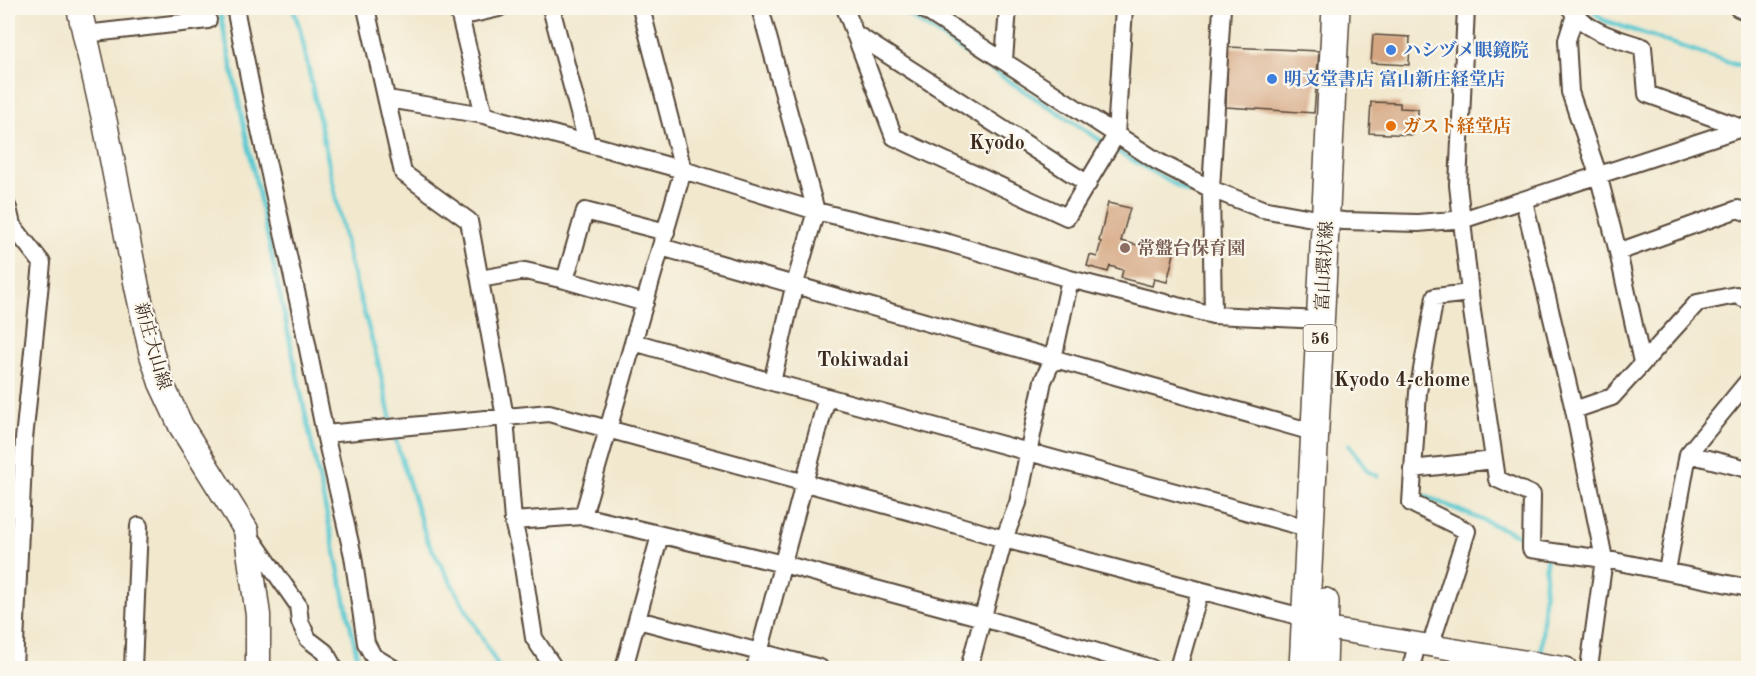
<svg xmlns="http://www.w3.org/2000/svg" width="1756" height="676" viewBox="0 0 1756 676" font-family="'Old Standard TT','Noto Serif JP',serif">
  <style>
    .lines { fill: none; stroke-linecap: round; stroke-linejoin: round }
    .stream { stroke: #5cc9d1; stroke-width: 4.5 }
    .building { fill: #d4a580 }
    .minor-casing { stroke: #564638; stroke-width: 20 }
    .tertiary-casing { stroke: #564638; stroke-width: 24 }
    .secondary-casing { stroke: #564638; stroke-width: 27 }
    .primary-casing { stroke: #564638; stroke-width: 30 }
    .minor { stroke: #fff; stroke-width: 16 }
    .tertiary { stroke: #fff; stroke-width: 21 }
    .secondary { stroke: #fff; stroke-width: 24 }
    .primary { stroke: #fff; stroke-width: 27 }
    .shop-dot { fill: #3f7fe0; stroke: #fbf7ec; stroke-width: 2 }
    .food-dot { fill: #e8710a; stroke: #fbf7ec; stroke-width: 2 }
    .education-dot { fill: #8d6e63; stroke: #fbf7ec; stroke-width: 2 }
    .labels { text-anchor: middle; stroke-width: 4.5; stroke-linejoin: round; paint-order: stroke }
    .shield { fill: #fbf7ec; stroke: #75685c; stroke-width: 1.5 }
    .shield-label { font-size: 16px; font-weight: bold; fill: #3b2a1e }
    .shop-label { font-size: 18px; font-weight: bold; fill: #366cbe; stroke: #fbf7ec; text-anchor: start }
    .food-label { font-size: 18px; font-weight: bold; fill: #c56008; stroke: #fbf7ec; text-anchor: start }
    .education-label { font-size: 18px; font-weight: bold; fill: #785e54; stroke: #fbf7ec; text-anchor: start }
    .street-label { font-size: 18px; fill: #3b2a1e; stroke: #fbf7ec }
    .neighbourhood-label { font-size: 20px; font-weight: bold; fill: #3b2a1e; stroke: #fbf7ec }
  </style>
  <rect width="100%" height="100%" fill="#fbf7ec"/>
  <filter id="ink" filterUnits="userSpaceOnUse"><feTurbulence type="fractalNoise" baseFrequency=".0167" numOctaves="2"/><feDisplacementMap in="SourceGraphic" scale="12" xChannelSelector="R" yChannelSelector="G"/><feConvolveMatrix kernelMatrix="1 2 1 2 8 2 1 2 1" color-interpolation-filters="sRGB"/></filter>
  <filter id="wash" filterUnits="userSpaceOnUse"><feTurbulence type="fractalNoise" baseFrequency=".008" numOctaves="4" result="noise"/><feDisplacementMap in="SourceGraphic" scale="24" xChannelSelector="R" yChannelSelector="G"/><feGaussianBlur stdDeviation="1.35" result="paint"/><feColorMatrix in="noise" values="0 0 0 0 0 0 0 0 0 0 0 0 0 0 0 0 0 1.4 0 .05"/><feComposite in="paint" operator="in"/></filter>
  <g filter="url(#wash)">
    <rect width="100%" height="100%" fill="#f1e8ce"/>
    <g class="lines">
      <path class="stream" d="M 219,8 L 358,661 L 367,668
        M 293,8 L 300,29 L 349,259 L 377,358 L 395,438 L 427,540 L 499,668
        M 897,8 L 1106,144
        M 1590,8 L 1603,20 L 1748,69
        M 1113,149 L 1188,192
        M 1349,445 L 1368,471 L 1377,476
        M 1425,496 L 1525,538
        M 1541,659 L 1546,560"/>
    </g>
    <g id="blocks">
      <path class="building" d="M 1373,35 L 1410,37 L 1409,65 L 1371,63 Z
        M 1228,47 L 1319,51 L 1314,113 L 1226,107 Z
        M 1371,102 L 1400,103 L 1400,108 L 1418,109 L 1418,118 L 1414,118 L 1413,135 L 1369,133 Z
        M 1108,203 L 1130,208 L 1121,241 L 1174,254 L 1167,282 L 1154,279 L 1152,286 L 1121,278 L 1123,270 L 1110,266 L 1108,272 L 1087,266 L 1090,255 L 1097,257 L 1101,242 L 1099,241 Z"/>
    </g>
  </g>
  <g filter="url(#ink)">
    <use href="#blocks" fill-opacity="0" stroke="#564638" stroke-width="1.5"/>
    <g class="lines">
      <defs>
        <path id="minor" d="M 235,8 L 256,112 L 300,309 L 325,434 L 353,556 L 366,643 L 373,656 L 393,668
          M 366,8 L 403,173 L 469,221 L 505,417 L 513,521 L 521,554 L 534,638 L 554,668
          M 458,8 L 484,115
          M 551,8 L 587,143
          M 760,8 L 816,211 L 794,287 L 772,382
          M 845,8 L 894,137 L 1067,217 L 1116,135 L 1124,8
          M 922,8 L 1157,161 L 1211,189 L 1262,209 L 1312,218 L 1344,221 L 1418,223 L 1465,219 L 1748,126
          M 1466,8 L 1458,185 L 1472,311 L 1497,479 L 1532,495 L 1531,549 L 1604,559 L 1748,588
          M 1570,8 C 1586,32 1618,39 1643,47 L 1647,94 L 1745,129
          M 1738,8 L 1748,12
          M 1575,15 L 1567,40 L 1570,92 L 1598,174 L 1618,252 L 1642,362
          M 460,17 L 499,8
          M 854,33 L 1088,184
          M 85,34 L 208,20
          M 1004,60 L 1008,8
          M 388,99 L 484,115 L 683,170 L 816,211 L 949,243 L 1070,279 L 1213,315 L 1321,320
          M 1524,201 L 1574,410 L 1604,559 L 1589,668
          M 8,208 L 12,225 L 42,263 L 24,439 L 14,668
          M 661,247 L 1316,433
          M 1618,252 L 1738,209 L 1748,213
          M 480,279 L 525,271 L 565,280 L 645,303
          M 565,280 L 585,211 L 666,232
          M 1213,315 L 1211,189 L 1222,8
          M 634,342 L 772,382 L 1311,529
          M 1574,410 L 1612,397 L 1697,303 L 1736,295 L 1748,300
          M 325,434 L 549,413 L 930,517 L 1004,539 L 1306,618 L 1313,622
          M 1688,454 L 1748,469
          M 1412,469 L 1494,460
          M 583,516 L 683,170 L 641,8
          M 513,521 L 583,516 L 783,564 L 983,618 L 1151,668
          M 249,535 L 298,605 L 300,622 L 308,639 L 325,652 L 334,668
          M 1667,571 L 1688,454 L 1748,381
          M 638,620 L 820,668
          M 1430,647 L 1467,531 L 1411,503 L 1418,392 L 1435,297 L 1470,293
          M 133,668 L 139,526
          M 624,668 L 660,535
          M 755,668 L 827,397
          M 969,668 L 1004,539 L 1018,503 L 1043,381 L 1053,359 L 1070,279
          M 1178,668 L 1200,591
          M 1411,668 L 1417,644"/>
        <path id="tertiary" d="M 1324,628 L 1566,668"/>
        <path id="secondary" d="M 79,8 L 105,123 L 137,287 L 152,355 L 161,383 L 181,426 L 246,530 L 258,615 L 258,668"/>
        <path id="primary" d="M 1303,668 L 1336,8
          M 1323,668 L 1325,602"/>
      </defs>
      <use href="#minor" class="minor-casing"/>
      <use href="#tertiary" class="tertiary-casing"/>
      <use href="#secondary" class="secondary-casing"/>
      <use href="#primary" class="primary-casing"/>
      <use href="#minor" class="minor"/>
      <use href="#tertiary" class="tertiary"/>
      <use href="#secondary" class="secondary"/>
      <use href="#primary" class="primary"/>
    </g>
  </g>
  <g class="shop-dot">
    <circle cx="1391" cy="50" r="6"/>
    <circle cx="1272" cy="79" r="6"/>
  </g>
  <circle class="food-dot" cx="1391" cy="126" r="6"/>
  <circle class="education-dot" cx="1125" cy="248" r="6"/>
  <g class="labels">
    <rect class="shield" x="1303.5" y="325" width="33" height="26" rx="4.5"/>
    <g class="shield-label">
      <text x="1320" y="344">56</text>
    </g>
    <g class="shop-label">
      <text x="1403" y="56">ハシヅメ眼鏡院</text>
      <text x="1284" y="85">明文堂書店 富山新庄経堂店</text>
    </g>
    <g class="food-label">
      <text x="1403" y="132">ガスト経堂店</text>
    </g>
    <g class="education-label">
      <text x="1137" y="254">常盤台保育園</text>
    </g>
    <g class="street-label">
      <text transform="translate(1324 266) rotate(-87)" y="6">富山環状線</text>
      <text transform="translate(153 346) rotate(74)" y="6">新庄大山線</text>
    </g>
    <g class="neighbourhood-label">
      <text x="997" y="149">Kyodo</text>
      <text x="863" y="366">Tokiwadai</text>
      <text x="1402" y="386">Kyodo 4-chome</text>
    </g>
  </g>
  <rect width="1756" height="676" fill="none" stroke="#fbf7ec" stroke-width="30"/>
</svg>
